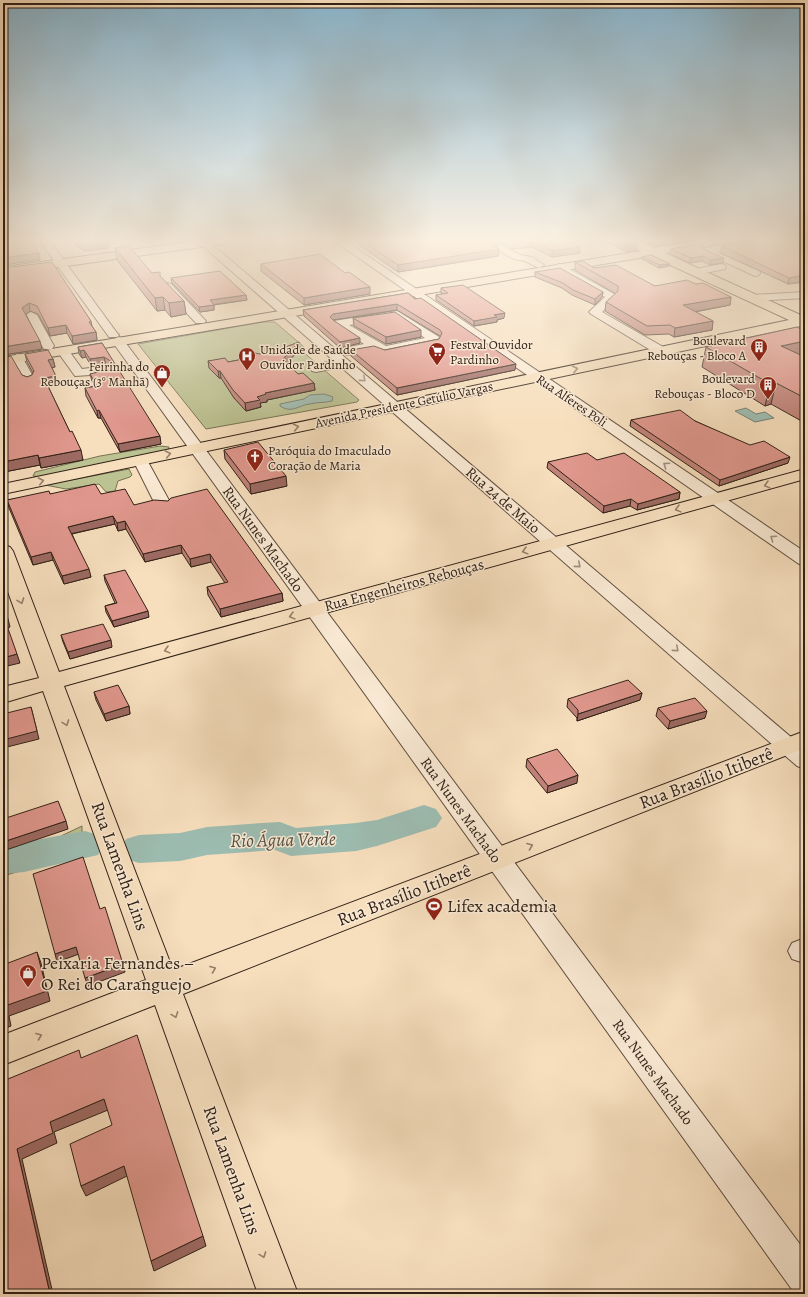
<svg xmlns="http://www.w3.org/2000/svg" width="808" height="1297" viewBox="0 0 808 1297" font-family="Alegreya,serif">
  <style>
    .green { fill: #bcc292; stroke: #767254 }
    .water { fill: #9dbdb2; stroke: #727f74 }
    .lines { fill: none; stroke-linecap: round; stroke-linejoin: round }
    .river { fill: #9dbdb2; fill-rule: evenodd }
    .minor-casing { stroke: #625040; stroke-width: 2 }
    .major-casing { stroke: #312116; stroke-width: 2 }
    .minor { fill: #faead5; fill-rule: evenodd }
    .major { fill: #f7dfbe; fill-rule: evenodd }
    .wall { fill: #c18279; stroke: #312116 }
    .shaded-wall { fill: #9d6a63; stroke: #312116 }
    .building { fill: #e0978d; stroke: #312116 }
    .oneway { stroke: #94806a }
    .oneway2 { stroke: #a0907f }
    .labels { text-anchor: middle; stroke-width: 3; stroke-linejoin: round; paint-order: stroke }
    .far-poi-label { font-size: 13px; fill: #312116; stroke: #faead5; text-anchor: end }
    .far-street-label { font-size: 13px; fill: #312116; stroke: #faead5 }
    .street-label { font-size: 15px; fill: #312116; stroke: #faead5 }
    .near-street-label { font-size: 18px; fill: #312116; stroke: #faead5 }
    .near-poi-label { font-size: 18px; fill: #312116; stroke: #faead5; text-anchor: start }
    .near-water-label { font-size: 19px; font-style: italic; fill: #515045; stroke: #faead5 }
  </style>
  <rect width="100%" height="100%" fill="#f7dfbe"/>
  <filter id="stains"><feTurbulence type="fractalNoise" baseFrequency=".005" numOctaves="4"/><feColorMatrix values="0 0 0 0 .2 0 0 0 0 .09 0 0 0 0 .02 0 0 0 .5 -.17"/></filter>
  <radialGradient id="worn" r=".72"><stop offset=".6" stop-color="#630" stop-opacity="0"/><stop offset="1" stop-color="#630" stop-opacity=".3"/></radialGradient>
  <path class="green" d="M 263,322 L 275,322 L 304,347 L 301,350 L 359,400 L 357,402 L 206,429 L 138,344 Z
    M 160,446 L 169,447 L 168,450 L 41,477 L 33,476 L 35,472 L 39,471 L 100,456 Z
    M 129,469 L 132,475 L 130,477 L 118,481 L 115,491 L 106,492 L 99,484 L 66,489 L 45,485 Z
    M 82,826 L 82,853 L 3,876 L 3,855 L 53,846 L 61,836 Z"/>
  <path class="water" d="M 324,394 L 333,397 L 332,401 C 325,403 317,402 310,404 C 299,405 292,414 280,406 L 280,404 L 304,399 L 310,395 Z
    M 746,408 L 756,414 L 765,412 L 774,418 L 755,422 L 735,411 Z"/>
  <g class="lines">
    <path class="river" d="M 424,805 L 436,809 L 442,818 L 436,827 L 377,846 L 356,851 L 291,856 L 275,850 L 207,855 L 180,861 L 139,863 L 126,859 L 121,849 L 126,839 L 139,835 L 180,833 L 207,827 L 262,823 L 280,822 L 296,828 L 356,823 L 377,820 Z
      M 85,831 L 98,835 L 103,845 L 98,855 L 24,872 L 3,874 L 3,846 Z"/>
    <defs>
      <path id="minor" d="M 39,240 L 49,240 L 117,333 L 119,335 L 117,337 L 109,337 Z
        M 196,240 L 207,240 L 805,749 L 805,769 L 797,766 L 341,367 L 316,372 L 312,371 L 310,368 L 312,365 L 334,361 Z
        M 333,240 L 344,240 L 805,552 L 805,565 L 799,564 Z
        M 480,240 L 492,240 L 520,255 L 532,257 L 544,265 L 539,268 L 525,261 L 514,259 Z
        M 751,240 L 771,240 L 766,243 L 716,252 L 759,271 L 760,273 L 759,275 L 755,276 L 701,251 L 706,248 Z
        M 560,264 L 616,295 L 617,297 L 616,299 L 602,312 L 665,348 L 667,351 L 665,354 L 657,354 L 591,314 L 589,312 L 591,310 L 605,297 L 556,269 L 555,267 L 556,265 Z
        M 721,264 L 725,265 L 726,267 L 725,269 L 695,275 L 690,272 L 691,270 Z
        M 167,283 L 171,284 L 204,319 L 206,321 L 204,323 L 196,323 L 163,288 L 162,286 Z
        M 805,292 L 805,298 L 751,301 L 746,298 L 751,295 Z
        M 397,311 L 439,337 L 441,340 L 439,343 L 385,354 L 374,350 L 348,355 L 344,354 L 342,351 L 344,348 L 364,344 L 334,325 L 332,323 L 334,321 ZM 395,318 L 425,338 L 386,346 L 349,325 Z
        M 31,312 L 37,315 L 54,346 L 52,349 L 44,349 L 42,346 L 25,315 Z
        M 118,337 L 122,338 L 805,1251 L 805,1294 L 793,1291 L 114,344 L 112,341 Z
        M 63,347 L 67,348 L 82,369 L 106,366 L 112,370 L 106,374 L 75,376 L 57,351 Z
        M 17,354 L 21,355 L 35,380 L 33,383 L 29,384 L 25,383 L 11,358 Z
        M 140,456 L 145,457 L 147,460 L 171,504 L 169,507 L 157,507 L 155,504 L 133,460 L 135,457 Z
        M 805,938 L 805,961 L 801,962 L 792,959 L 788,951 L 792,943 Z"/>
      <path id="major" d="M 205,240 L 234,240 L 229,243 L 3,275 L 3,267 Z
        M 622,240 L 636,240 L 654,248 L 705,240 L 729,240 L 724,243 L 665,253 L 805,317 L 805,327 L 801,326 L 3,494 L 3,484 L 789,320 L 651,256 L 3,365 L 3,357 L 641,251 Z
        M 805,469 L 805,479 L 64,686 L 173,970 L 805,731 L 805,748 L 183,994 L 298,1294 L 258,1294 L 155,1005 L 3,1065 L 3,1035 L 146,980 L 43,691 L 3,703 L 3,687 L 39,678 L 3,578 L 3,545 L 10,547 L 13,551 L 59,672 Z"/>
    </defs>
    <use href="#minor" class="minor-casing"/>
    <use href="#major" class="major-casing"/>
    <use href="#minor" class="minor"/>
    <use href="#major" class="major"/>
  </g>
  <path class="wall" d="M 72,240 L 106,240 L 108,248 L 84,251 L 81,248 L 79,248 Z
    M 352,240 L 488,240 L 498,249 L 498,256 L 398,272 Z
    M 495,240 L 568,240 L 580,253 L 552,257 L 532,247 L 513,249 Z
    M 603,240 L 630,240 L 637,250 L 627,252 Z
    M 640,240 L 696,240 L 654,246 Z
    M 793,240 L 805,240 L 805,282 L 803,282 L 788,284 L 721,253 L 722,246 L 801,245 L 802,244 Z
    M 115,248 L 152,273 L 184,301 L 186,314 L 171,317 L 165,310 L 157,311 L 117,260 Z
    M 703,248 L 723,263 L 710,265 L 702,261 L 690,263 L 670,254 L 671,249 Z
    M 642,257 L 669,266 L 659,268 L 642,259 Z
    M 575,262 L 655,286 L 696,284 L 731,297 L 730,305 L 695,312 L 713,321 L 712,330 L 674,337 L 669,334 L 645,335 L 605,311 L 606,302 L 616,294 L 575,270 Z
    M 261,264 L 370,294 L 304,305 L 261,271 Z
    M 3,268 L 91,321 L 92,326 L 96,332 L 97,340 L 73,344 L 67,333 L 50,336 L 38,314 L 30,311 L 26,314 L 42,349 L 3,355 Z
    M 535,272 L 603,292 L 602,297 L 595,305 L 572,295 L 562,288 L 535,277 Z
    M 171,278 L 246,295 L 247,300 L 214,305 L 214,310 L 200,312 L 172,283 Z
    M 441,288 L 504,318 L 497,320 L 497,322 L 474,326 L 436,300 L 436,295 L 443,294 L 441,293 Z
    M 408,293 L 515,370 L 397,395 L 351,356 L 351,350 L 385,350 L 439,339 L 441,337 L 440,336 L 397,310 L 333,320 L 360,343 L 340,348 L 304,316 L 303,310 Z
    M 353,318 L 421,337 L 386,344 L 354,326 Z
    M 805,331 L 805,425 L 804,424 L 805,423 L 771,404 L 765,406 L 702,367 L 706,347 Z
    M 299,342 L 300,349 L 287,363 L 298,374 L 314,383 L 315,390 L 267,400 L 267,402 L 260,403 L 261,407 L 246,411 L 234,398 L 221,378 L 219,378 L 209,368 L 208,361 L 228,362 L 254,357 L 260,354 L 273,352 Z
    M 102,343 L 161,444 L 120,452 L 101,418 L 98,418 L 86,396 L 85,388 L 95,386 L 92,381 L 90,374 L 96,373 L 95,369 L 105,368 L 108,366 L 106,365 L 91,366 L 86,357 L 82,358 L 79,354 L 78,347 Z
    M 25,354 L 53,359 L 55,367 L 52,368 L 58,384 L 48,386 L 83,460 L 41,468 L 40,465 L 4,472 L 3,469 L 3,358 L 22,375 L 27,377 L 32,375 L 33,373 L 27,362 Z
    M 631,420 L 695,421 L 788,463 L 719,486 L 630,426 Z
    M 224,450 L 287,486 L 251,494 L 225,459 Z
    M 597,460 L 680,492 L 679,499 L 637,510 L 630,506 L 603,513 L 547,468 L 548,462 Z
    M 50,494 L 101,494 L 134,505 L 282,593 L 283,601 L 221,617 L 208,595 L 207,587 L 225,583 L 211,562 L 191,567 L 182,553 L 145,562 L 126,529 L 118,531 L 115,524 L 72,534 L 91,577 L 64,584 L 53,560 L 33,565 L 9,508 L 7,500 Z
    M 104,575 L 149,617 L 114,627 L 106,612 L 105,606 L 115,603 L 105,581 Z
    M 61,635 L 112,647 L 70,659 L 63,642 Z
    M 94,692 L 129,706 L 130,714 L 106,721 L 96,700 Z
    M 642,693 L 640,700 L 577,721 L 577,718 L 567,707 L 568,699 Z
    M 658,708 L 705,718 L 668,729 L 656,716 Z
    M 527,759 L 577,783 L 547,793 L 526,767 Z"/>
  <path class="shaded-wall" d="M 533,240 L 532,247 L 513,249 L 513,243 Z
    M 655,240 L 696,240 L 654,246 Z
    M 728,240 L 743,240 L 727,243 Z
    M 77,241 L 80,241 L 81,248 L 79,248 Z
    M 106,241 L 108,248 L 84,251 L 83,244 Z
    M 704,243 L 703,248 L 700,251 L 700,246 Z
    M 637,244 L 637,250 L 627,252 L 628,246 Z
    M 498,245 L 497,250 L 499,249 L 498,256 L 398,272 L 398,265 Z
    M 580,247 L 580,253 L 552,257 L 552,251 Z
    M 39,253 L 40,260 L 3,265 L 3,258 Z
    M 703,256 L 702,261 L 690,263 L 691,258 Z
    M 724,258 L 723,263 L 710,265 L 711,260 Z
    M 670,264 L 669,266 L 659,268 L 660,265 Z
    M 804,275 L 803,282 L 788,284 L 789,278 Z
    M 370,287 L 370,294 L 304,305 L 304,298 Z
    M 603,292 L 602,297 L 595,305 L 595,299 Z
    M 246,295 L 247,300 L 210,305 L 210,300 Z
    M 163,297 L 165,310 L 157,311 L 155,298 Z
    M 731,297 L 730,305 L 682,314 L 683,305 Z
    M 184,301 L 186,314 L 171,317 L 169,303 Z
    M 29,303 L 30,311 L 24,316 L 22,308 Z
    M 397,304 L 397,310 L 333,320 L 330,323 L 330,317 L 333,314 Z
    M 214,305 L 214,310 L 200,312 L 199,307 Z
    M 505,313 L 504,318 L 497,320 L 497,322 L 474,326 L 474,321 L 494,315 Z
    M 713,321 L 712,330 L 674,337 L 675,328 Z
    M 66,325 L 67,333 L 50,336 L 48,328 Z
    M 421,330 L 421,337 L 386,344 L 386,337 Z
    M 96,332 L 97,340 L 73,344 L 72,336 Z
    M 360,338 L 360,343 L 340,348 L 340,342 Z
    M 40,341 L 42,349 L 3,355 L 3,347 Z
    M 805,341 L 805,360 L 781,346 Z
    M 299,342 L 300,349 L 284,366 L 283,359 Z
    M 84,350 L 86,357 L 82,358 L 80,351 Z
    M 104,357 L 106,365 L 91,366 L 90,359 Z
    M 53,359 L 55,367 L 50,368 L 48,360 Z
    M 516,364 L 515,370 L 397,395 L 397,388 Z
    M 218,371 L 220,371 L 221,378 L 219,378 Z
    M 56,376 L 58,384 L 46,386 L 44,378 Z
    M 314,383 L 315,390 L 267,400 L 267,402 L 260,403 L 261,407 L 246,411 L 245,403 L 265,393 Z
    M 776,383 L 771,404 L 765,406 L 770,384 Z
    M 99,410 L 101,418 L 98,418 L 97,411 Z
    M 160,436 L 161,444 L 120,452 L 118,444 Z
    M 81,450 L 83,460 L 41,468 L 39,458 Z
    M 38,455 L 40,465 L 4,472 L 3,468 L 3,462 Z
    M 790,457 L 788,463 L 719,486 L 720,480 Z
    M 286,476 L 287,486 L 251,494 L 250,484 Z
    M 680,492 L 679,499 L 637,510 L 638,504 Z
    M 631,499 L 630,506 L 603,513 L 604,506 Z
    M 113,516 L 115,524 L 70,534 L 68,527 Z
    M 125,521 L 126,529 L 118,531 L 117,523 Z
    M 181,545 L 182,553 L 145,562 L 143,554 Z
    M 51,552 L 53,560 L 33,565 L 31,557 Z
    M 210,554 L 211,562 L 191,567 L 190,559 Z
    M 89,569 L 91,577 L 64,584 L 62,576 Z
    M 282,593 L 283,601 L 221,617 L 220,609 Z
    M 148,611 L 149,617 L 114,627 L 112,621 Z
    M 8,619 L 10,627 L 8,628 L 5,620 Z
    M 111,640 L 112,647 L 70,659 L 68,652 Z
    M 17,654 L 20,663 L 3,667 L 3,658 Z
    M 642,693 L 640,700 L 577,721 L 578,714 Z
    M 129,706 L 130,714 L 106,721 L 104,714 Z
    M 31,707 L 39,739 L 3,748 L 3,740 Z
    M 707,711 L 705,718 L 668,729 L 670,721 Z
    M 578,775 L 577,783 L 547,793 L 548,786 Z
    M 66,821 L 68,829 L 3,851 L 3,842 Z
    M 76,947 L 79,954 L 57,962 L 55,954 Z
    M 37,952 L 41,963 L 50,1001 L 9,1016 L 11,1026 L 3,1029 L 3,1017 L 5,1006 Z
    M 123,964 L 125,972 L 88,986 L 85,978 Z
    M 104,1099 L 108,1110 L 54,1132 L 57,1143 L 22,1159 L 53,1294 L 50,1294 L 17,1149 L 50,1122 Z
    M 124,1166 L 127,1176 L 86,1196 L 81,1186 Z
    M 203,1236 L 206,1246 L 154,1271 L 151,1261 Z"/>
  <path class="building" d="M 3,240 L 25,240 L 28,245 L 33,244 L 39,253 L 3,258 Z
    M 76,240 L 106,240 L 106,241 L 83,244 L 80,241 L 77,241 Z
    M 361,240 L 488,240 L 498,245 L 493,246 L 499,249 L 398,265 Z
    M 507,240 L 568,240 L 580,247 L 552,251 L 533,240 L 513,243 Z
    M 616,240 L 630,240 L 637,244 L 628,246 Z
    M 758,240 L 788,240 L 801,245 L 805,242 L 805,275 L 789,278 L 722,246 Z
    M 704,243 L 700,246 L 701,248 L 724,258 L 711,260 L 703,256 L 691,258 L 671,249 Z
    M 129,246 L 152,273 L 160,272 L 160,276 L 184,301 L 169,303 L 163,297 L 155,298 L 115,248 Z
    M 320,254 L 345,273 L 349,272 L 370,287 L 304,298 L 261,264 Z
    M 651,255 L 670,264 L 660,265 L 642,257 Z
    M 583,261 L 594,268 L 616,265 L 655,286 L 687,280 L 696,284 L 703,283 L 731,297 L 683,305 L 713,321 L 675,328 L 670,325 L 647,326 L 606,302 L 618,291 L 618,286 L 575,262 Z
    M 52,262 L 91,321 L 89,322 L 96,332 L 72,336 L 66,325 L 48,328 L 37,306 L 29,303 L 22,308 L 40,341 L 3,347 L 3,268 Z
    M 560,268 L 603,292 L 595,299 L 573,290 L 563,283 L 535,272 Z
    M 220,271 L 246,295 L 210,300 L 214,305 L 199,307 L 171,278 Z
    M 463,285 L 505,313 L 494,315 L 497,317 L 474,321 L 436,295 L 448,293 L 441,288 Z
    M 408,293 L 415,299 L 421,298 L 516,364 L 397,388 L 351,350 L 374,346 L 385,350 L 439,339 L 442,333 L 440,330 L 397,304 L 333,314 L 330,317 L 333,320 L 360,338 L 340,342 L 303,310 Z
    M 395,312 L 421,330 L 386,337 L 353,318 Z
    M 797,327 L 805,331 L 805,341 L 781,346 L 805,357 L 805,398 L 776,383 L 770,384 L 706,347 Z
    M 299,342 L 283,359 L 298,374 L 303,373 L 314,383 L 265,393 L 266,394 L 257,397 L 260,400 L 245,403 L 233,390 L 220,371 L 218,371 L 208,361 L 225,358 L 228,362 L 254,357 L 255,353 L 260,354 L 273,352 Z
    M 102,343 L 160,436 L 118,444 L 99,410 L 97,411 L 85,388 L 97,386 L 90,374 L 98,372 L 95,369 L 105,368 L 112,362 L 104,357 L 90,359 L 84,350 L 80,351 L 78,347 Z
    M 48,350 L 53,359 L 48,360 L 56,376 L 44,378 L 70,432 L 72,431 L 81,450 L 39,458 L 38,455 L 3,462 L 3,358 L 11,356 L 22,375 L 27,377 L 32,375 L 34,371 L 25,354 Z
    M 680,410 L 695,421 L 750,445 L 764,441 L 790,457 L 720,480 L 631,420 Z
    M 258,442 L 286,476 L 250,484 L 224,450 Z
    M 587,453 L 597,460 L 624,453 L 680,492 L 638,504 L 631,499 L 604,506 L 548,462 Z
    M 95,484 L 101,494 L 125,489 L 134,505 L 154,500 L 168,501 L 171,498 L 207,489 L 282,593 L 220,609 L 207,587 L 228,582 L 210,554 L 190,559 L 181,545 L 143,554 L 125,521 L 117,523 L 113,516 L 68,527 L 89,569 L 62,576 L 51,552 L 31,557 L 7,500 L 49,491 L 50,494 Z
    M 125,570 L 148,611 L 112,621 L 105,606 L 117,603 L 104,575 Z
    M 3,605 L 8,619 L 5,620 L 17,654 L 3,658 Z
    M 103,624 L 111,640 L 68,652 L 61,635 Z
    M 628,680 L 642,693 L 578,714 L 578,710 L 568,699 Z
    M 118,685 L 129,706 L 104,714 L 94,692 Z
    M 695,698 L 707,711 L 670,721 L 658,708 Z
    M 31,707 L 37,731 L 3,740 L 3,714 Z
    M 557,749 L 578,775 L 548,786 L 527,759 Z
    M 58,801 L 66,821 L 3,842 L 3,819 Z
    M 83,857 L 100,909 L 105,907 L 123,964 L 85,978 L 76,947 L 55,954 L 33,874 Z
    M 37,952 L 47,991 L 5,1006 L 7,1016 L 3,1017 L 3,965 Z
    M 137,1035 L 203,1236 L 151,1261 L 124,1166 L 81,1186 L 70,1144 L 112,1125 L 104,1099 L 50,1122 L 53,1133 L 17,1149 L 50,1294 L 3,1294 L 3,1081 L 79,1050 L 81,1058 Z"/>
  <defs><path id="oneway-chevron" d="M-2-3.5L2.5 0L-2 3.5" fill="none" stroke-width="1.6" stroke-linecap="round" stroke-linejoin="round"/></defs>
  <g class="oneway">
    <use href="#oneway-chevron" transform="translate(575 369) rotate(-12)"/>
    <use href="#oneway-chevron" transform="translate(296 427) rotate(-12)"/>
    <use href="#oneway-chevron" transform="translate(168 454) rotate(-12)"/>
    <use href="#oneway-chevron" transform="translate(41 481) rotate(-12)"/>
    <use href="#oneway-chevron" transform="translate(767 485) rotate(165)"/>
    <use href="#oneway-chevron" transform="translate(678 509) rotate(165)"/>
    <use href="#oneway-chevron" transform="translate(525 551) rotate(165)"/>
    <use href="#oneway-chevron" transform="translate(21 601) rotate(70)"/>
    <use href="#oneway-chevron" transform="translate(292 616) rotate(165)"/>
    <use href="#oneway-chevron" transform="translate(167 650) rotate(165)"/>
    <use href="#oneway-chevron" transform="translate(66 723) rotate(70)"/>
    <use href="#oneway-chevron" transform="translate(530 846) rotate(-21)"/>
    <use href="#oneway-chevron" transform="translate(213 969) rotate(-21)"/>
    <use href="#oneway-chevron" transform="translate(175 1015) rotate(70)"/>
    <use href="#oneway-chevron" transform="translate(39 1036) rotate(-21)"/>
    <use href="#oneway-chevron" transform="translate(263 1255) rotate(70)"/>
  </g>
  <g class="oneway2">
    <use href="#oneway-chevron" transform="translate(363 379) rotate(41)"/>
    <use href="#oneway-chevron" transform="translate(666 465) rotate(-146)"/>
    <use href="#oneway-chevron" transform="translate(773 538) rotate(-146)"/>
    <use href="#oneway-chevron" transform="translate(578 565) rotate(41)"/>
    <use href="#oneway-chevron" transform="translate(676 649) rotate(41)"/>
  </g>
  <linearGradient id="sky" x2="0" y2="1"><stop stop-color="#8ab8d2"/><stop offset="0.57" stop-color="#fbf1e2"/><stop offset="1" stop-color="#fbf1e2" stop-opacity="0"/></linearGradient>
  <rect width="808" height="422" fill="url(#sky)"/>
  <defs>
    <symbol id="building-pin" viewBox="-11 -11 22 30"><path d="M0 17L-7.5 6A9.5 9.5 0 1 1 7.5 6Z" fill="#8f2418" stroke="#faead5"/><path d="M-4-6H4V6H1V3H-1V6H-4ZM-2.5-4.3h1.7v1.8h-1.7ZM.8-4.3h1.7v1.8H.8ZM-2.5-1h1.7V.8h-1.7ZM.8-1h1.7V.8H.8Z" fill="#fff"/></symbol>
    <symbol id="supermarket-pin" viewBox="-11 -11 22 30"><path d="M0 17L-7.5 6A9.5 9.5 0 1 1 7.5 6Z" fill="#8f2418" stroke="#faead5"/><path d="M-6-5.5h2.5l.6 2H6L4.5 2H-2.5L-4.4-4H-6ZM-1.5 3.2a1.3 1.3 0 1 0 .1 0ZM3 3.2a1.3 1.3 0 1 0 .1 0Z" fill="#fff"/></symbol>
    <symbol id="hospital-pin" viewBox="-11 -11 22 30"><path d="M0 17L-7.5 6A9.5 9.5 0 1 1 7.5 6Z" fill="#8f2418" stroke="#faead5"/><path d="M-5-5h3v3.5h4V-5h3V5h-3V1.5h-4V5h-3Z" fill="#fff"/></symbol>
    <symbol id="shop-pin" viewBox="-11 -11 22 30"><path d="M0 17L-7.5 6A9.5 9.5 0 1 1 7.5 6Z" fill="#8f2418" stroke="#faead5"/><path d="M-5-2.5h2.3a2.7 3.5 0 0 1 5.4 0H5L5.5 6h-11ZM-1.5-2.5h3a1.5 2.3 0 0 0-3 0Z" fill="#fff"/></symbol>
    <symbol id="church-pin" viewBox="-11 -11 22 30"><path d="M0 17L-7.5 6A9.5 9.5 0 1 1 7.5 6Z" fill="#8f2418" stroke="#faead5"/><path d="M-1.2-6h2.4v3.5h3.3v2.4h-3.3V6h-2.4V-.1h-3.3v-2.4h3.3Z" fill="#fff"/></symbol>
    <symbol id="stadium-pin" viewBox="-11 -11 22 30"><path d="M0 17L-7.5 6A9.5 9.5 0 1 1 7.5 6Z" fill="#8f2418" stroke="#faead5"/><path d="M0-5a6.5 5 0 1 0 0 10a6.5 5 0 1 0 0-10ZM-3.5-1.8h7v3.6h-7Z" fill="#fff"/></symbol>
  </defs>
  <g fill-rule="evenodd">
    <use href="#building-pin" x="749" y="337" width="20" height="27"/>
    <use href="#supermarket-pin" x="427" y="341" width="20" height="27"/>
    <use href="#hospital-pin" x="237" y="346" width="20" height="27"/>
    <use href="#shop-pin" x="152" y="363" width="20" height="27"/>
    <use href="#building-pin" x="758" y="375" width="20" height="27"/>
    <use href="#church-pin" x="245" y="447" width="20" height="27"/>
    <use href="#stadium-pin" x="424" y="896" width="20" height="27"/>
    <use href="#shop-pin" x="18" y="963" width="20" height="27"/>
  </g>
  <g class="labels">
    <g class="far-poi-label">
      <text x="746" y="345">Boulevard<tspan x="746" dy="15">Rebouças - Bloco A</tspan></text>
      <text x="450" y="349" text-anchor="start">Festval Ouvidor<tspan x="450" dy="15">Pardinho</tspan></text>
      <text x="260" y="354" text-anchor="start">Unidade de Saúde<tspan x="260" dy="15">Ouvidor Pardinho</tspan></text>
      <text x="149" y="371">Feirinha do<tspan x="149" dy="15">Rebouças (3° Manhã)</tspan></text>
      <text x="755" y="383">Boulevard<tspan x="755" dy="15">Rebouças - Bloco D</tspan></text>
      <text x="268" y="455" text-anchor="start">Paróquia do Imaculado<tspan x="268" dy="15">Coração de Maria</tspan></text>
    </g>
    <g class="far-street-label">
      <text transform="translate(572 400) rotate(34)" y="5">Rua Alferes Poli</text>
      <text transform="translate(404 404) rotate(-12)" y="5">Avenida Presidente Getúlio Vargas</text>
    </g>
    <g class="street-label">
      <text transform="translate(503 500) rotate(41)" y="5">Rua 24 de Maio</text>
      <text transform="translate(263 539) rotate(54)" y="5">Rua Nunes Machado</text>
      <text transform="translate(404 585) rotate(-15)" y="5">Rua Engenheiros Rebouças</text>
      <text transform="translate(461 810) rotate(54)" y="5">Rua Nunes Machado</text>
      <text transform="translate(653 1072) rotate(54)" y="5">Rua Nunes Machado</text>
    </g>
    <g class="near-street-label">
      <text transform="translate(706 778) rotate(-21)" y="6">Rua Brasílio Itiberê</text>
      <text transform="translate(120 866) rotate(70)" y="6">Rua Lamenha Lins</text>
      <text transform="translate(404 895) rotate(-21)" y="6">Rua Brasílio Itiberê</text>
      <text transform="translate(232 1170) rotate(70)" y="6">Rua Lamenha Lins</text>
    </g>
    <g class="near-poi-label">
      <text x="447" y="912">Lifex academia</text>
      <text x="41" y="969">Peixaria Fernandes –<tspan x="41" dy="21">O Rei do Caranguejo</tspan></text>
    </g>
    <g class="near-water-label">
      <text transform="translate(283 839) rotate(-1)" y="7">Rio Água Verde</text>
    </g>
  </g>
  <rect width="808" height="1297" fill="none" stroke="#f7dfbe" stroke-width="16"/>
  <rect x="4" y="4" width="800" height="1289" fill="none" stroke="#312116" stroke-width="2"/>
  <rect x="8" y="8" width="792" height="1281" fill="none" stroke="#312116"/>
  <rect width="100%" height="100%" filter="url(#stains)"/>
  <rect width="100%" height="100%" fill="url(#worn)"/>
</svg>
